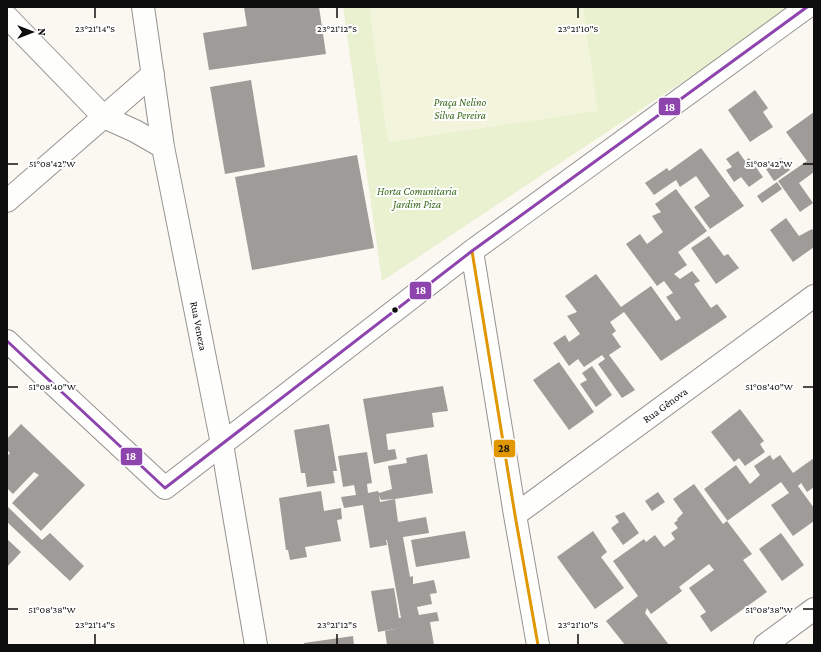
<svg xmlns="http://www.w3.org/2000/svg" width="821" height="652" viewBox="0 0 821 652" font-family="'Crimson Pro',serif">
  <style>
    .green { fill: #e9f1d0 }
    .pitch { fill: #f2f5db }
    .building { fill: #9e9b98 }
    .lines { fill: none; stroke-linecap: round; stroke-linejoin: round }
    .minor-casing { stroke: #959391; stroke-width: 24 }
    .minor { stroke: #fefefd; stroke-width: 22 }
    .bus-1-casing { stroke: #fff; stroke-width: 6 }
    .bus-2-casing { stroke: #fff; stroke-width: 6 }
    .bus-1 { stroke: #e09701; stroke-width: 3 }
    .bus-2 { stroke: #8e44ad; stroke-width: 3 }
    .ticks { fill: none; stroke: #0e0e0e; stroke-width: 1.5 }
    .bus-dot { fill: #0e0e0e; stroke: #fff; stroke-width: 1.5 }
    .labels { text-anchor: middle; stroke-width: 4; stroke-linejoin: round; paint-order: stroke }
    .park-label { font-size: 11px; font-style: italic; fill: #39691a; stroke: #fff }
    .street-label { font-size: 11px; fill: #0e0e0e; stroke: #fff }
    .ticks-label { font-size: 10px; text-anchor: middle; fill: #0e0e0e; stroke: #fff; stroke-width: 4; stroke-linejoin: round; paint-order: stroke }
    .line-badge { stroke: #fff; stroke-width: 1.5 }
    .badge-label { font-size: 11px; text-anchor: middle; font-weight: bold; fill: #fff }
    .pale-badge-label { font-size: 11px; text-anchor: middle; font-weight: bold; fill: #111 }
  </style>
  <rect width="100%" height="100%" fill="#fbf8f2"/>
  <path class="green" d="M 343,7 L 796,7 L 382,281 Z"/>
  <path class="pitch" d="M 369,7 L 583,7 L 598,111 L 388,142 Z"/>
  <path class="building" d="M 244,7 L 319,7 L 326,54 L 209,70 L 203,33 L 247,26 Z
    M 251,80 L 265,167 L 225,174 L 210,87 Z
    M 755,90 L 768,108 L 763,112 L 773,127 L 750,142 L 728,110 Z
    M 814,112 L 814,172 L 799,183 L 813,203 L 800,212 L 778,181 L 807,161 L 786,132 Z
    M 701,148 L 744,206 L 710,229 L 694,207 L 710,196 L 696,176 L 680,187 L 676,180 L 654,195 L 645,183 L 667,168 L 669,171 Z
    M 738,151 L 745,161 L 749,158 L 763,177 L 749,187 L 741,177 L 734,182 L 726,170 L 732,167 L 726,159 Z
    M 357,155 L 374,248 L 252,270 L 235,177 Z
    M 781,158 L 790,170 L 776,180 L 775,178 L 776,180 L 774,181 L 766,169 Z
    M 777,182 L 782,189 L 762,203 L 757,196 Z
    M 676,189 L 707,231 L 678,252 L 687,265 L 674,274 L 680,279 L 692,271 L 700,281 L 694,284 L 711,308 L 717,304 L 727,317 L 661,361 L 624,312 L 610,322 L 616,331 L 612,334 L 621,347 L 609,355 L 635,390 L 622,398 L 598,364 L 605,359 L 602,355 L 584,367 L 578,359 L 569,366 L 553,343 L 565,335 L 569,342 L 580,334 L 567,316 L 577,312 L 565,296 L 596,274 L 621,307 L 651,286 L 676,321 L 681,318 L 666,297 L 673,293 L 664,281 L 657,286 L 626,244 L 640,234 L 647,244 L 663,232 L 652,216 L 661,212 L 655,204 Z
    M 786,218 L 799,236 L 812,229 L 814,232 L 814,247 L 793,262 L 770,230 Z
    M 709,236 L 724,256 L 728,254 L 739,268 L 716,284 L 691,248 Z
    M 559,362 L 594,412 L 569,430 L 533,380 Z
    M 592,366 L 612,395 L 596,407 L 580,384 L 587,380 L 582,373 Z
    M 443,386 L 448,411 L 432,413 L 434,427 L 386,434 L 388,450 L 395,449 L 397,459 L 374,464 L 363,399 Z
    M 740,409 L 764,441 L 760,444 L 765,452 L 745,466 L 739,458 L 734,462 L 711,432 Z
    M 21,424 L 85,485 L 41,531 L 12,503 L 39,475 L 34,472 L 13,494 L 7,488 L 7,456 L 10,453 L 7,450 L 7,439 Z
    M 329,424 L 337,471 L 333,471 L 335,483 L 307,487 L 305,473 L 301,473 L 294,430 Z
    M 367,452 L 372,483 L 367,484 L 368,493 L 378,491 L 379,493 L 392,489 L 388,466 L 407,463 L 406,458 L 427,454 L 433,493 L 395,499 L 381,500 L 379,495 L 380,502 L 395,499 L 398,522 L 426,517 L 429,533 L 403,537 L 410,577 L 413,576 L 413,584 L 434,580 L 437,593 L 430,594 L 432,604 L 417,607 L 419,615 L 437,612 L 439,621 L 430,622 L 434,645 L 387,645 L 385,631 L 400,628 L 378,632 L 371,591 L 394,588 L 399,618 L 401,618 L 387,540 L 386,540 L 387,545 L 370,548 L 363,505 L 344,508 L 341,497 L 356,495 L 354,485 L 343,487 L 338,456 Z
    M 770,455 L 773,460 L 780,455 L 793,473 L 814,458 L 814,487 L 807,492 L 801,483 L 798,486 L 814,508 L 814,521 L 793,536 L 771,505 L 789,493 L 781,482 L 727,521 L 752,554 L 743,560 L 767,592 L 711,632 L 700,616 L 706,612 L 689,588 L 714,570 L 709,564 L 679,587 L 682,591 L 651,614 L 647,608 L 645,613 L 669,645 L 625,645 L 606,621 L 638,596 L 613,561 L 644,539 L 646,542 L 655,535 L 664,547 L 675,539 L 671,533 L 678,528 L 674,523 L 678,520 L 677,519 L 683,513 L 673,499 L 694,484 L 723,524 L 727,521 L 727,520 L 704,489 L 736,465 L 750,484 L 760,475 L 754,466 Z
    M 321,491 L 324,511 L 341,508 L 342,519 L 337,520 L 341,541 L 305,547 L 307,557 L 290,560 L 288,550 L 286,550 L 279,498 Z
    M 658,492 L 665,502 L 652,511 L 645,501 Z
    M 8,507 L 42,540 L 50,533 L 84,566 L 70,581 L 7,522 Z
    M 624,512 L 639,533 L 623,545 L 611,528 L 619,522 L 615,516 Z
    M 465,531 L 470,558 L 416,567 L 411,540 Z
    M 593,531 L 607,552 L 601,557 L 624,588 L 595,609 L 557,557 Z
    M 781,533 L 804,565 L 782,581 L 759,549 Z
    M 7,539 L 21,552 L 7,567 Z
    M 353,636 L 354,645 L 304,645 L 304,643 Z"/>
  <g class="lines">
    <defs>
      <path id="minor" d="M 143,7 L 163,147 L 222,444 L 256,645
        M 7,17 L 104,117 L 135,131 L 163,147
        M 7,201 L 153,74
        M 472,251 L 515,515 L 538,645
        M 7,341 L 165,488 L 472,251 L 807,7
        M 515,515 L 814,296
        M 765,645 L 814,609"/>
    </defs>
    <use href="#minor" class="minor-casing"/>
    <use href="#minor" class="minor"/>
    <defs>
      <path id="bus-1" d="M 472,251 L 515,515 L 538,645"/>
      <path id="bus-2" d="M 7,341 L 165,488 L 472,251 L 807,7"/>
    </defs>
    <use href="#bus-1" class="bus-1-casing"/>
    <use href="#bus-2" class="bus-2-casing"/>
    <use href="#bus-1" class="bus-1"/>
    <use href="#bus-2" class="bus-2"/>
  </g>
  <path class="ticks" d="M 95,8 L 95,18M 337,8 L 337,18M 578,8 L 578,18M 8,164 L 18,164M 803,164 L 813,164M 8,387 L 18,387M 803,387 L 813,387M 8,609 L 18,609M 803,609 L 813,609M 95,634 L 95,644M 337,634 L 337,644M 578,634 L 578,644"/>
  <circle class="bus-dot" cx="395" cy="310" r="3.5"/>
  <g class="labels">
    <g class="park-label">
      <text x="460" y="106">Praça Nelino<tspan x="460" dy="13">Silva Pereira</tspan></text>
      <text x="417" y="195">Horta Comunitaria<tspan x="417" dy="13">Jardim Piza</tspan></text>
    </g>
    <g class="street-label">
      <text transform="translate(199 326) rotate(79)" y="4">Rua Veneza</text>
      <text transform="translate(665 405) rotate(-36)" y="4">Rua Gênova</text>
    </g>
  </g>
  <g class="ticks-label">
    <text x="95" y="32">23°21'14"S</text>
    <text x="337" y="32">23°21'12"S</text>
    <text x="578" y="32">23°21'10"S</text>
    <text x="769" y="167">51°08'42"W</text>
    <text x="52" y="167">51°08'42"W</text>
    <text x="769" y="390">51°08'40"W</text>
    <text x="52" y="390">51°08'40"W</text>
    <text x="769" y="613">51°08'38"W</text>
    <text x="52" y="613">51°08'38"W</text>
    <text x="95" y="628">23°21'14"S</text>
    <text x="337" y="628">23°21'12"S</text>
    <text x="578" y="628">23°21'10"S</text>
  </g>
  <g class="line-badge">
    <rect x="658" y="97" width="23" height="19" rx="4" fill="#8e44ad"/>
    <rect x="409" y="281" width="23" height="19" rx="4" fill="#8e44ad"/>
    <rect x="493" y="439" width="23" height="19" rx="4" fill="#e09701"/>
    <rect x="120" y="447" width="23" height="19" rx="4" fill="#8e44ad"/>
  </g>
  <g class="badge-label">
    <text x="670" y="111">18</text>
    <text x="421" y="294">18</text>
    <text x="131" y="460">18</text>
  </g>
  <g class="pale-badge-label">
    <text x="504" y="452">28</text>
  </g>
  <rect width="821" height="652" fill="none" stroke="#0e0e0e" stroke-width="16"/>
  <g transform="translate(32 32) rotate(90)" stroke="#ffffff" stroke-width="3" paint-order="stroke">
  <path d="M0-3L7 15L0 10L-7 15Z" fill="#0e0e0e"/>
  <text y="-6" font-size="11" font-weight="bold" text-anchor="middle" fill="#0e0e0e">N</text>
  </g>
</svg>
